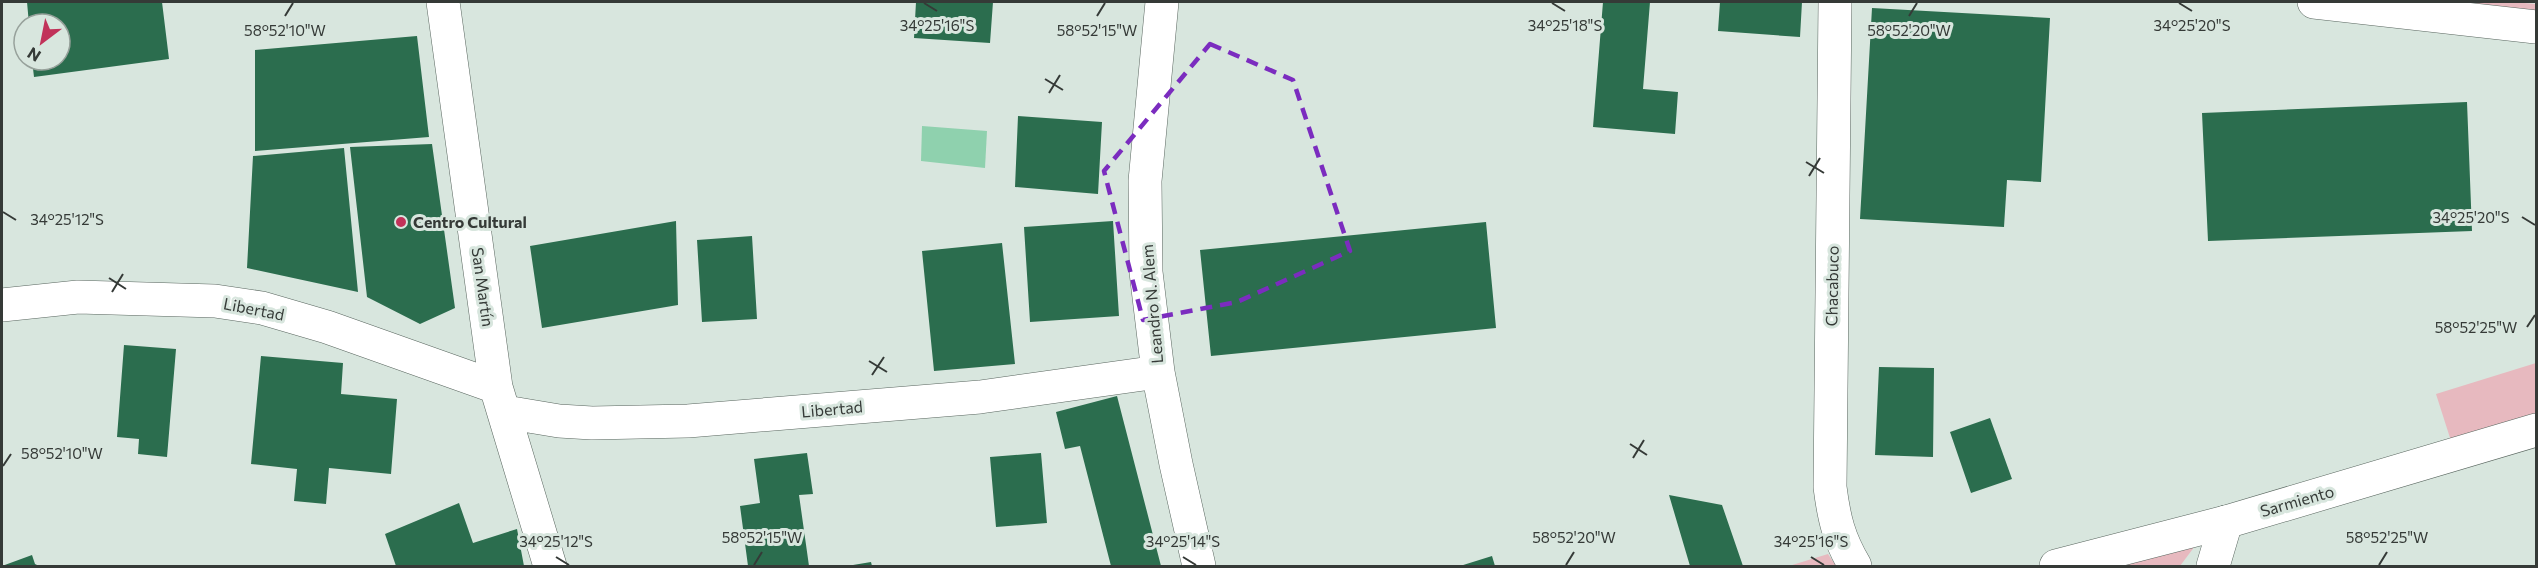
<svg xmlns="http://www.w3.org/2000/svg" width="2538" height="568" viewBox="0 0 2538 568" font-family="Commissioner,sans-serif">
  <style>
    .green { fill: #e7b9bf }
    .water { fill: #8fd1ae }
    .building { fill: #2b6d4e }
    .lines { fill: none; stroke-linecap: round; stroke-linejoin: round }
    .street-casing { stroke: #59665f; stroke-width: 34 }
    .secondary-casing { stroke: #59665f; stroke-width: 34 }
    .primary-casing { stroke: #59665f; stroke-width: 34 }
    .street { stroke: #fff; stroke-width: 33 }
    .secondary { stroke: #fff; stroke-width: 33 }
    .primary { stroke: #fff; stroke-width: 33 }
    .marked { fill: none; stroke: #7b2cbf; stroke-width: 4.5; stroke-dasharray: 12 8; stroke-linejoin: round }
    .ticks { fill: none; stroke: #353a37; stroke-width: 2 }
    .poi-dot { fill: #c13259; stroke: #d8e6de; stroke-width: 2 }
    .labels { text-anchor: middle; stroke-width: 6; stroke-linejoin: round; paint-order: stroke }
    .poi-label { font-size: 16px; font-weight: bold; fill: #353a37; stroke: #d8e6de; text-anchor: start }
    .street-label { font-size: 16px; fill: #353a37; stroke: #d8e6de }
    .ticks-label { font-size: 15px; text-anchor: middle; fill: #353a37; stroke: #d8e6de; stroke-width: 6; stroke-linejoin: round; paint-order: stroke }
  </style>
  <rect width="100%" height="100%" fill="#d8e6de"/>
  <path class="green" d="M 2417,2 L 2513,2 L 2536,4 L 2536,14 Z
    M 2536,363 L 2536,416 L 2451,441 L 2436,394 Z
    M 2198,542 L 2180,566 L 2105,566 Z
    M 1828,554 L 1836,566 L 1789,566 Z"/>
  <path class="water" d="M 922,126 L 987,131 L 985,168 L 921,161 Z"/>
  <path class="building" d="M 27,2 L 162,2 L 169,59 L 34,77 L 32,60 L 60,60 L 60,24 L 29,24 Z
    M 916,2 L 993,2 L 990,43 L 914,38 Z
    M 1603,2 L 1650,2 L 1643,89 L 1678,92 L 1675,134 L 1593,127 Z
    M 1720,2 L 1802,2 L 1800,37 L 1718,31 Z
    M 1872,8 L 2050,18 L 2041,182 L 2007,180 L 2004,227 L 1860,219 Z
    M 417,36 L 429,137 L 255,151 L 255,50 Z
    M 2467,102 L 2472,231 L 2208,241 L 2202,113 Z
    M 1018,116 L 1102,122 L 1098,194 L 1015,187 Z
    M 432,144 L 455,308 L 420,324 L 367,297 L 350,147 Z
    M 344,148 L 358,292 L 247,268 L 253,156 Z
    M 676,221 L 678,305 L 542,328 L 530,246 Z
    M 1113,221 L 1119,316 L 1030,322 L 1024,227 Z
    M 1486,222 L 1496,328 L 1211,356 L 1200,250 Z
    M 752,236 L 757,319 L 702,322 L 697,240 Z
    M 1002,243 L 1015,364 L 934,371 L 922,251 Z
    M 124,345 L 176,349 L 167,457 L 138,454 L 139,439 L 117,437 Z
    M 261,356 L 343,363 L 341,394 L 397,399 L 391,474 L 329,468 L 326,504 L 294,501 L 297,469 L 251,464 Z
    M 1879,367 L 1934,368 L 1933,457 L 1875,455 Z
    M 1117,396 L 1161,566 L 1111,566 L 1080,446 L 1065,449 L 1056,412 Z
    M 1990,418 L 2012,479 L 1971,493 L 1950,432 Z
    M 807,453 L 813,494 L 799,495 L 809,566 L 748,566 L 740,506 L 760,503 L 754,459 Z
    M 1041,453 L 1047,523 L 996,527 L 990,457 Z
    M 1669,495 L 1722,505 L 1743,566 L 1690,566 Z
    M 459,503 L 473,543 L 517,529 L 524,566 L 396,566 L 385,534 Z
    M 32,555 L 35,564 L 39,566 L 2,566 Z
    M 1492,556 L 1495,566 L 1460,566 Z
    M 871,562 L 872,566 L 853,566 L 853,565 Z"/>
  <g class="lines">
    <defs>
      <path id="street" d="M 443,2 L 496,387 L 550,566
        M 1162,2 L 1145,181 L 1146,272 L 1158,372 L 1176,464 L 1199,566
        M 2,305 L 78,297 L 215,301 L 262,308 L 327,327 L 496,387
        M 505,412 L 559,421 L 592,423 L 688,421 L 980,397 L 1158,372
        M 2213,566 L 2226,522"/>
      <path id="secondary" d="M 1835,2 L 1830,487 C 1834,519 1839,539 1855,566
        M 2056,566 L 2226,522 L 2536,430"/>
      <path id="primary" d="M 2314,2 L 2536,27"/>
    </defs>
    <use href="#street" class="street-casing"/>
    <use href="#secondary" class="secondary-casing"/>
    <use href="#primary" class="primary-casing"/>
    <use href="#street" class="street"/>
    <use href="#secondary" class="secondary"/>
    <use href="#primary" class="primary"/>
  </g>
  <path class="marked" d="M 1210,44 L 1293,80 L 1350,251 L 1237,302 L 1143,320 L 1104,171 Z"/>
  <path class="ticks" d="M 924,3 L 937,11M 1552,3 L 1565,11M 2179,3 L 2192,11M 285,16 L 293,3M 1097,16 L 1105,3M 1909,16 L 1917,3M 1045,79 L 1063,90M 1049,93 L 1060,75M 1806,162 L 1824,173M 1809,176 L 1820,158M 3,212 L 16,220M 2522,217 L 2535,225M 109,278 L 126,289M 112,292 L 123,274M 2527,327 L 2535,315M 869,361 L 887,372M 872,375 L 884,357M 1630,444 L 1647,455M 1633,458 L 1644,440M 3,466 L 11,454M 556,557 L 569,565M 1183,557 L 1196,565M 1811,557 L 1824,565M 754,565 L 762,552M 1566,565 L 1574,552M 2379,565 L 2387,552"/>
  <circle class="poi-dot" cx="401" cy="222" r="6"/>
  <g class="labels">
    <g class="poi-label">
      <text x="413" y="228">Centro Cultural</text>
    </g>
    <g class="street-label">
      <text transform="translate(1832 286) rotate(-89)" y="6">Chacabuco</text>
      <text transform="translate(483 287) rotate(82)" y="6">San Martín</text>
      <text transform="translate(1152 304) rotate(-95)" y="6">Leandro N. Alem</text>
      <text transform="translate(254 309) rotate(11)" y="6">Libertad</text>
      <text transform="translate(832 409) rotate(-5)" y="6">Libertad</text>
      <text transform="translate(2297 501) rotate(-16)" y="6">Sarmiento</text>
    </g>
  </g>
  <g class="ticks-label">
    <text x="937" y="31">34°25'16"S</text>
    <text x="2192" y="31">34°25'20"S</text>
    <text x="1565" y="31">34°25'18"S</text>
    <text x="285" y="36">58°52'10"W</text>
    <text x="1097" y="36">58°52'15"W</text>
    <text x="1909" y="36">58°52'20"W</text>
    <text x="2471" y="223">34°25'20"S</text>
    <text x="67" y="225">34°25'12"S</text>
    <text x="2476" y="333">58°52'25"W</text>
    <text x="62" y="459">58°52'10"W</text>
    <text x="762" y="543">58°52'15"W</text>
    <text x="1574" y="543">58°52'20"W</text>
    <text x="2387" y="543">58°52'25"W</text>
    <text x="556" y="547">34°25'12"S</text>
    <text x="1183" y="547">34°25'14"S</text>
    <text x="1811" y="547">34°25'16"S</text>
  </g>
  <rect width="2538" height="568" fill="none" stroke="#353a37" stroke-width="6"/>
  <g transform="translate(42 42) rotate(212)"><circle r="28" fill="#d8e6de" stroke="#97a19b" stroke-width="1.5"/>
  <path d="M0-4.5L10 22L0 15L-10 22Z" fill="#c13259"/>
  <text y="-9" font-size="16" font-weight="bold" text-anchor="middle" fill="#353a37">N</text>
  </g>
</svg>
